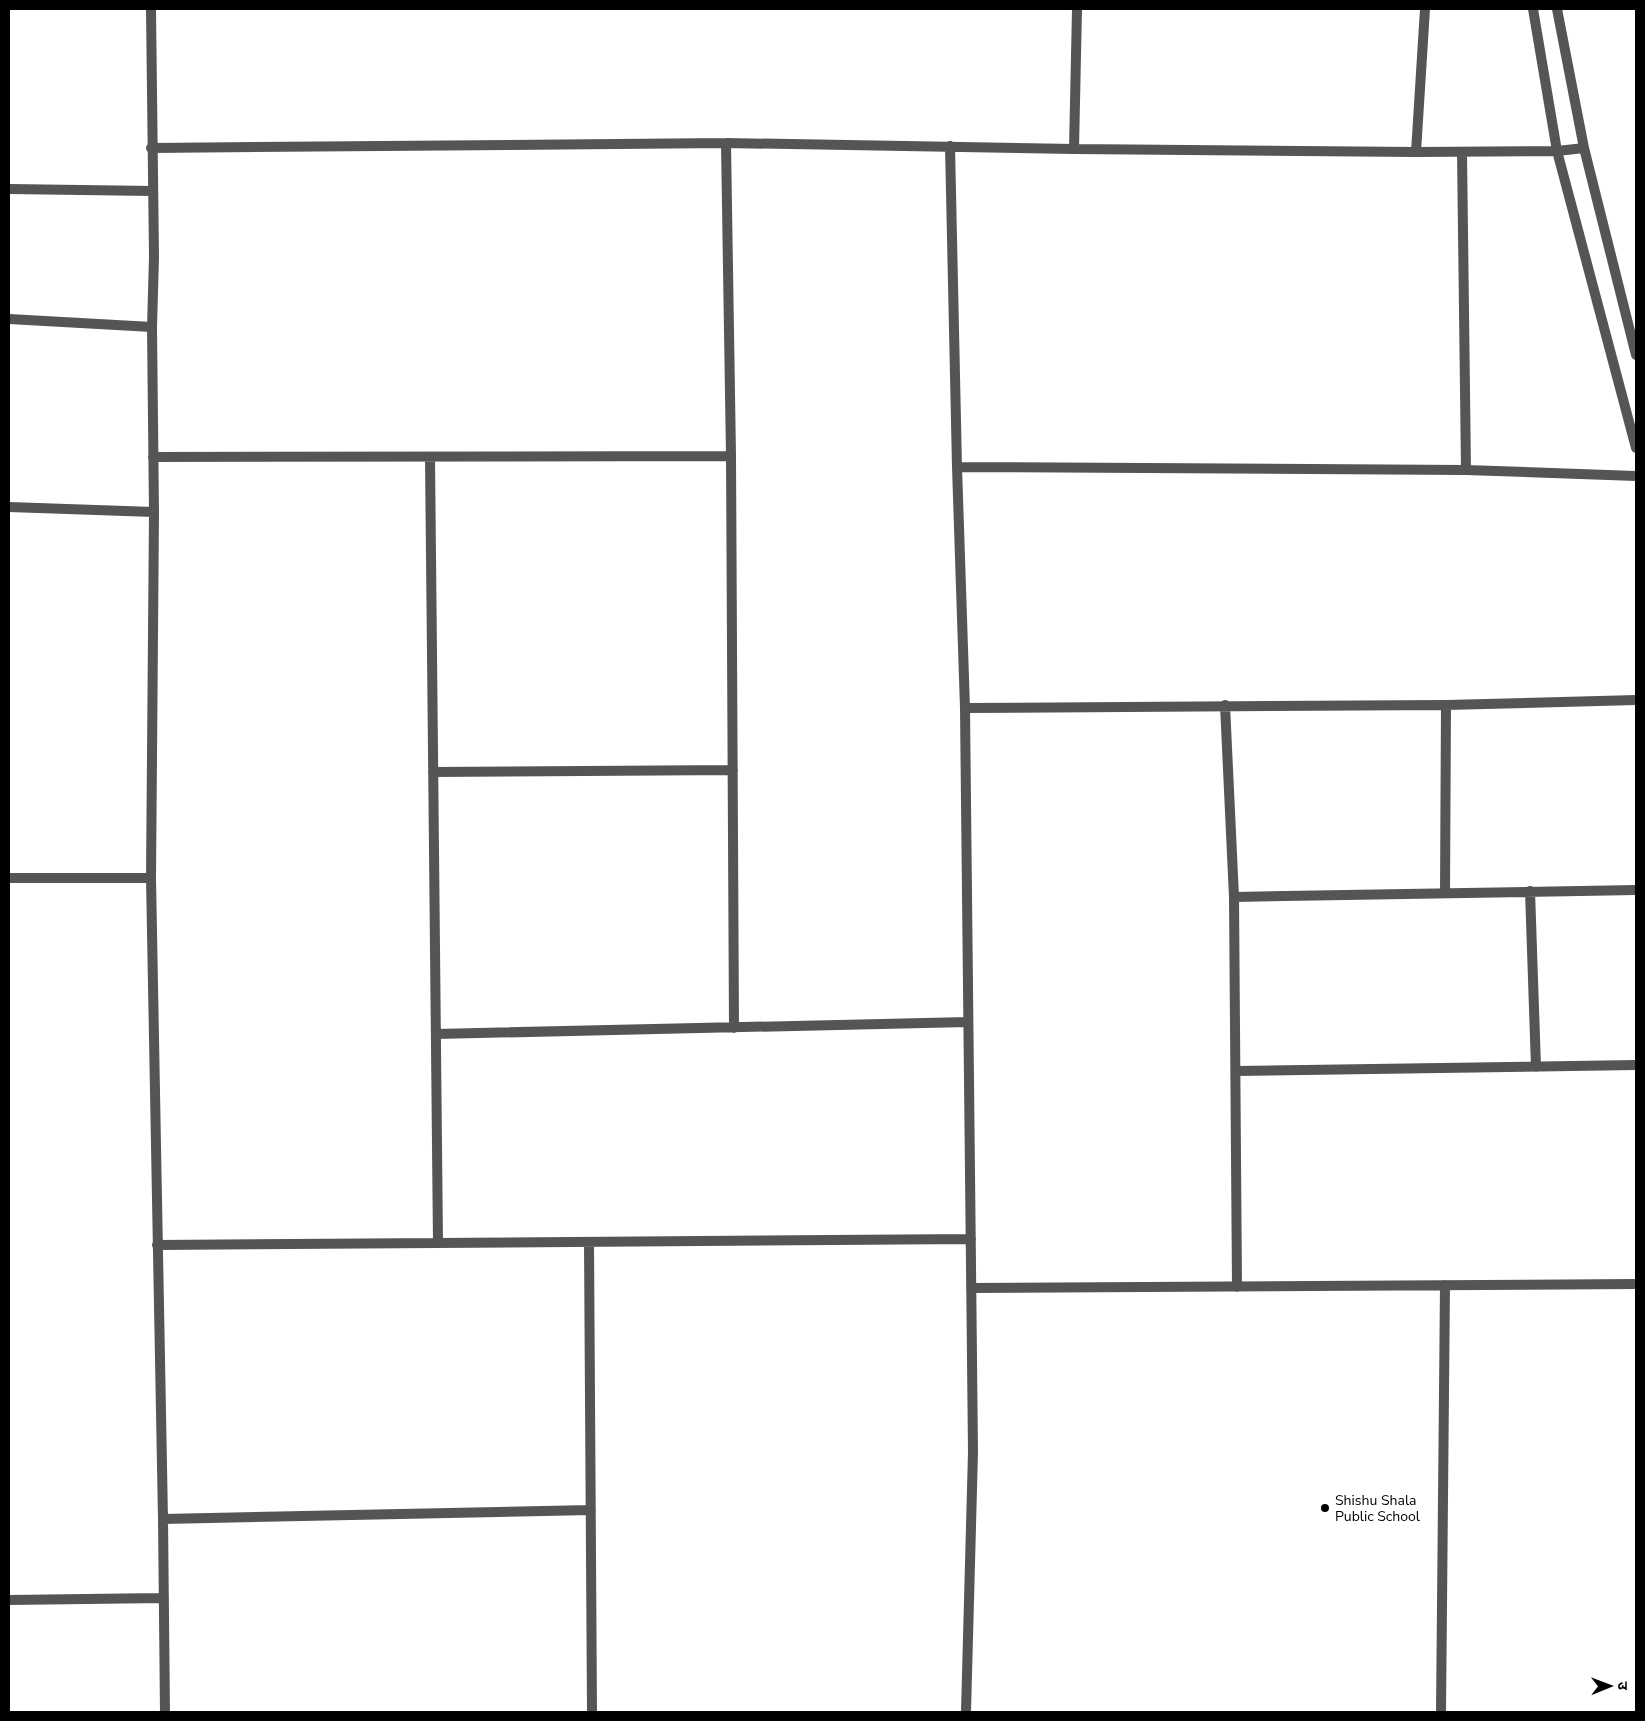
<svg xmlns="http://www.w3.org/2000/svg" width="1645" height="1721" viewBox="0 0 1645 1721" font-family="'Nunito Sans','Noto Sans Devanagari',sans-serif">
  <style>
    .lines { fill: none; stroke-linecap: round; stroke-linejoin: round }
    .minor { stroke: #555; stroke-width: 10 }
    .poi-dot { fill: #000; stroke: #fff; stroke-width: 2 }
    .labels { text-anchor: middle; stroke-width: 5; stroke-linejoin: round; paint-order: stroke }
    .poi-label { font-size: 14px; fill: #000; stroke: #fff; text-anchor: start }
  </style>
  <rect width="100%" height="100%" fill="#fff"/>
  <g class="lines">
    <path class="minor" d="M 151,9 L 154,257 L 152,327 L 154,512 L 151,878 L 163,1519 L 165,1712
      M 1533,9 L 1557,151 L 1636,448
      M 1557,9 L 1584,148 L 1636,355
      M 726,143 L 731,456 L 734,1028
      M 950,146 L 957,467 L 965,708 L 973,1452 L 966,1712
      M 151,148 L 726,143 L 1074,149 L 1416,152 L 1557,151 L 1584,148
      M 1074,149 L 1077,9
      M 1416,152 L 1425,9
      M 1462,152 L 1466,470
      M 9,189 L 153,191
      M 9,319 L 152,327
      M 153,457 L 731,456
      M 430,458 L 438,1243
      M 957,467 L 1466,470 L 1636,476
      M 9,507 L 154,512
      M 1225,705 L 1234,897 L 1237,1287
      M 965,708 L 1446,705 L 1636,700
      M 433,772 L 733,770
      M 9,878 L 151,878
      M 1530,891 L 1536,1067
      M 1445,893 L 1446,705
      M 1234,897 L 1636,890
      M 436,1034 L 968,1022
      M 1236,1071 L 1636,1065
      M 589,1242 L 592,1712
      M 157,1245 L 971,1239
      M 971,1288 L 1636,1284
      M 163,1519 L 591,1510
      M 9,1600 L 164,1598
      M 1441,1712 L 1445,1285"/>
  </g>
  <circle class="poi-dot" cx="1325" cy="1508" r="5"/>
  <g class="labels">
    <g class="poi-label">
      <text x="1335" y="1505">Shishu Shala<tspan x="1335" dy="16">Public School</tspan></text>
    </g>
  </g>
  <rect width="1645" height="1721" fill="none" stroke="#000000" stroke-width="20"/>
  <g transform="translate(1610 1686) rotate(89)" stroke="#ffffff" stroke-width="4" paint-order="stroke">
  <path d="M0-4L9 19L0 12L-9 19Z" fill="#000000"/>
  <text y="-8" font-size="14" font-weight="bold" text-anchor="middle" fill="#000000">उ</text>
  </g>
</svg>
